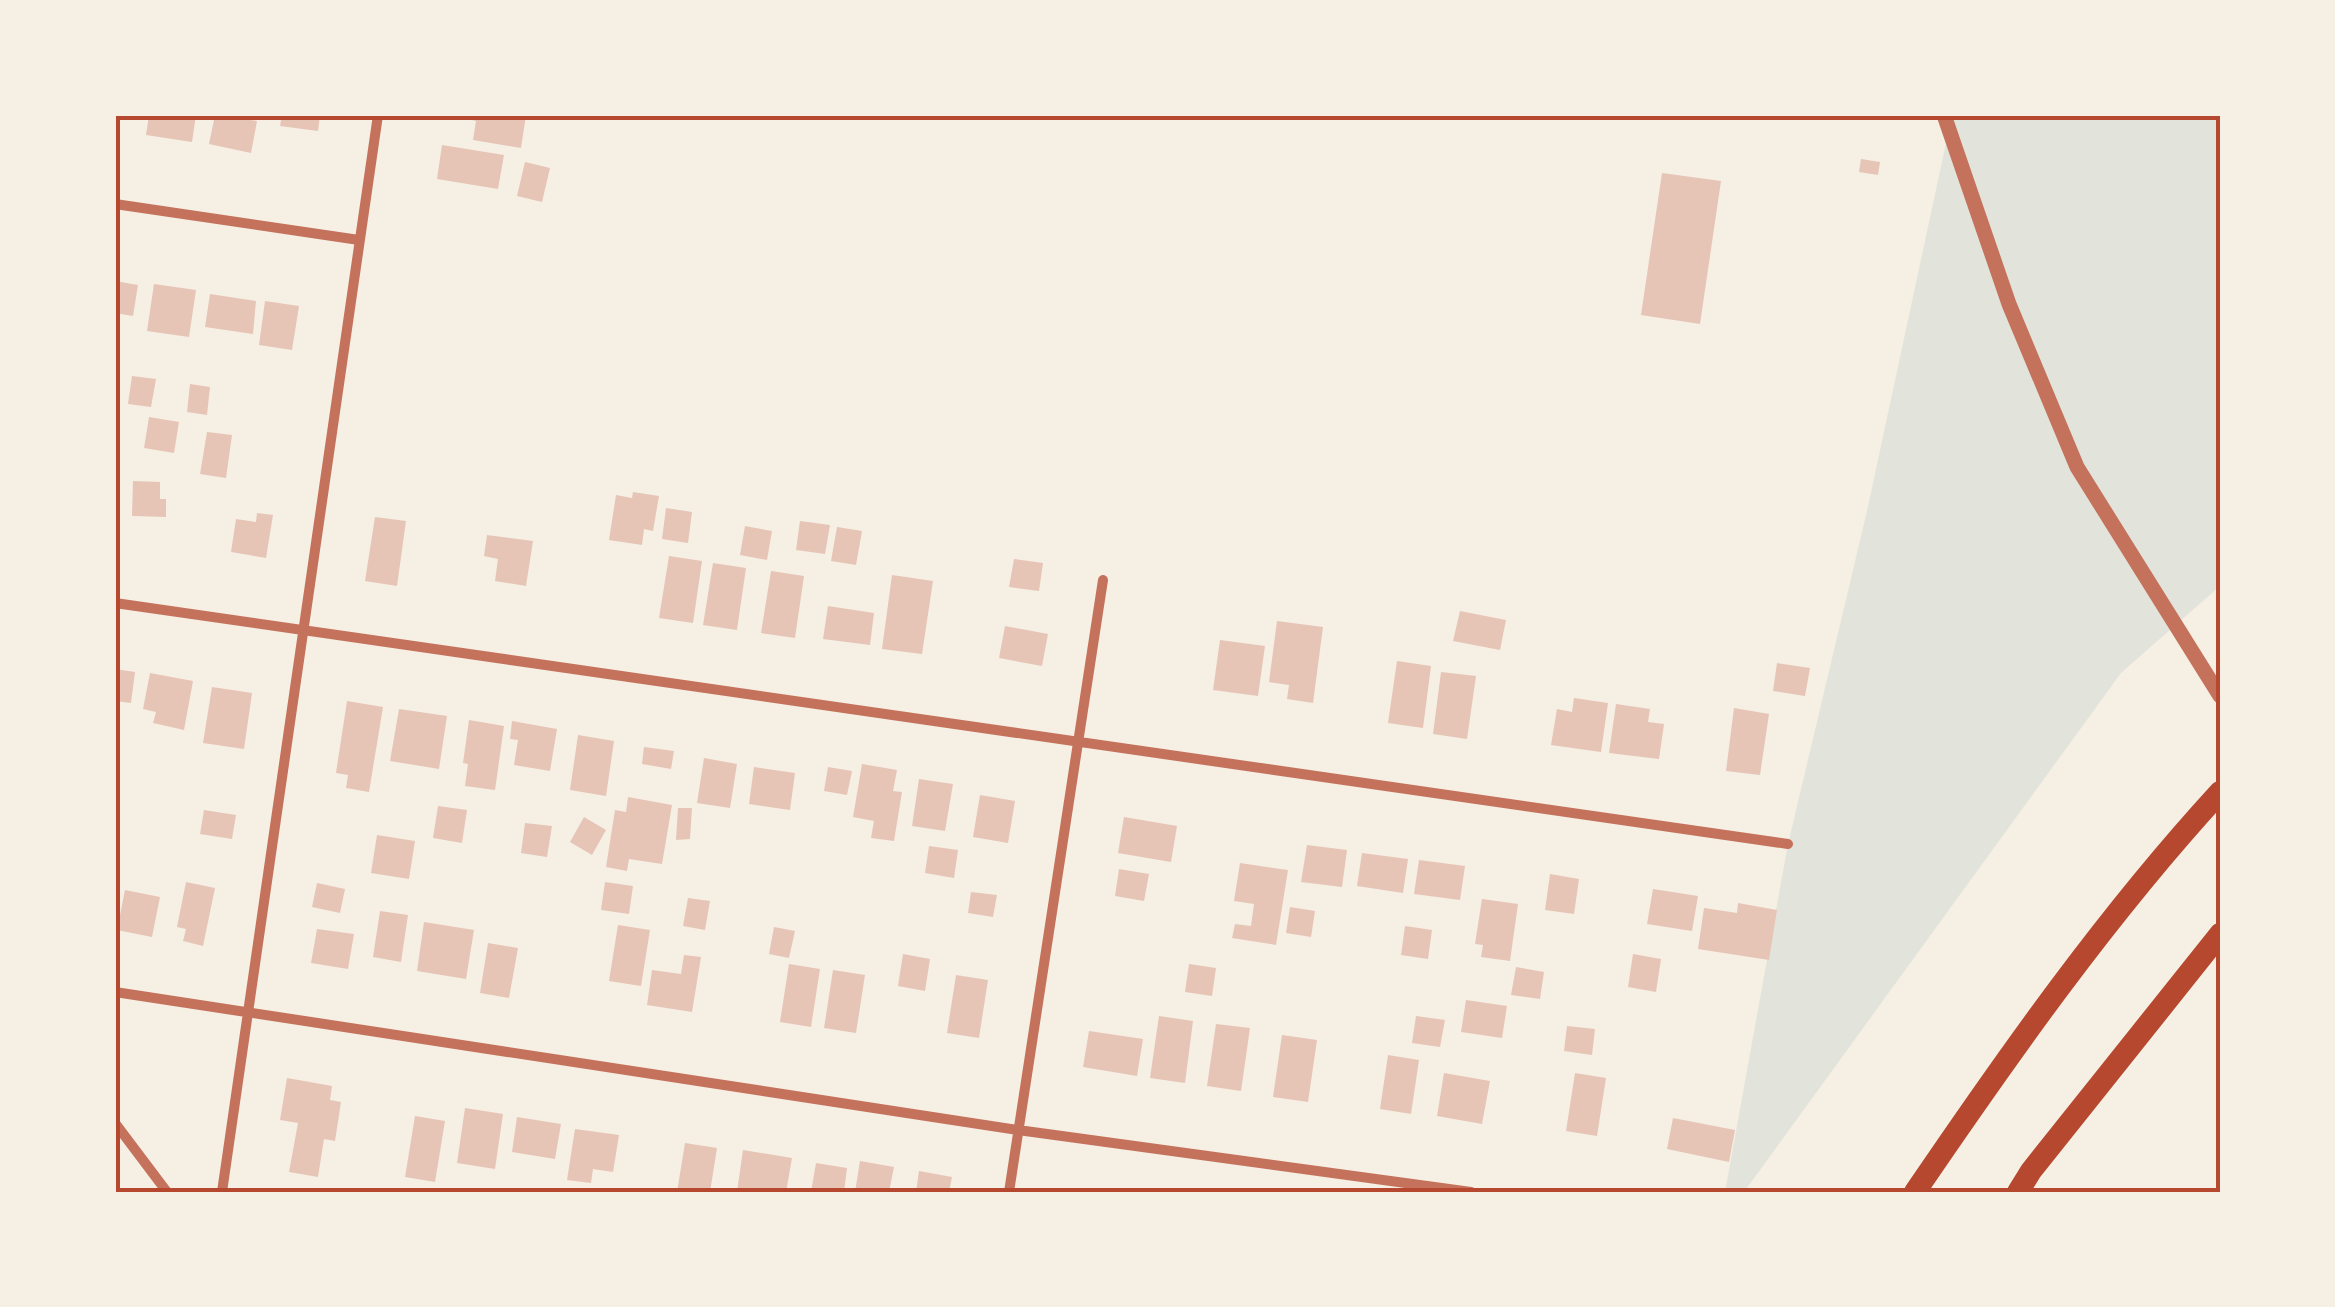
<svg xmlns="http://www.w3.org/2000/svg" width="2335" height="1307" viewBox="0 0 2335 1307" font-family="Poppins,sans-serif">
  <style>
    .green { fill: #e2e4dc }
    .building { fill: #e6c5b7 }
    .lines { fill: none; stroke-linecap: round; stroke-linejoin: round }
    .minor { stroke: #c5725c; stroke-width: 10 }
    .tertiary { stroke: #c5725c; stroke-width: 15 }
    .motorway { stroke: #b5482f; stroke-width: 22 }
    .neatline { fill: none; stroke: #b5482f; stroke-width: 4 }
  </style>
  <rect width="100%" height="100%" fill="#f6efe4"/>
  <path class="green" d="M 1952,115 L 2220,117 L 2220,586 L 2121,673 L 1744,1192 L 1725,1192 L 1788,844 L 1867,511 Z"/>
  <path class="building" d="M 149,115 L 196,115 L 192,142 L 146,135 Z
    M 215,115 L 257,121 L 251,153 L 209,144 Z
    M 282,115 L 320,115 L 318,131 L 280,126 Z
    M 452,115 L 526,115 L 521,148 L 473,140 L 476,121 Z
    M 442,145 L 504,155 L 498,189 L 437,179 Z
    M 1861,159 L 1880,162 L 1878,175 L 1859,172 Z
    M 525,162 L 550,168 L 542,202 L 517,196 Z
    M 1662,173 L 1721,181 L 1700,324 L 1641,315 Z
    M 115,281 L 138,285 L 133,316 L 115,313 Z
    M 154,284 L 196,290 L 189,337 L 147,331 Z
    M 210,294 L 256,301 L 253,334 L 205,327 Z
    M 265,301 L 299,306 L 292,350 L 259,345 Z
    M 132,376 L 156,379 L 151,407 L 128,404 Z
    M 190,384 L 210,387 L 207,415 L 187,412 Z
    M 149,417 L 179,422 L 174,453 L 144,448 Z
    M 207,432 L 232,435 L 226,478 L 200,474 Z
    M 133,481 L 160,482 L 160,499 L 166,499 L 166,517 L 132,516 Z
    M 633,492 L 659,496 L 653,531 L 644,529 L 642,545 L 609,540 L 616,495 L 632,498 Z
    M 666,508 L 692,512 L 688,543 L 662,539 Z
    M 257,513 L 273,515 L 266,558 L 231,552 L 236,519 L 256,522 Z
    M 375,517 L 406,521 L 397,586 L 365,581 Z
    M 800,521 L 830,525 L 825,554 L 796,550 Z
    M 745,526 L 772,531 L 767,560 L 740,555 Z
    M 837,527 L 862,531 L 856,565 L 831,561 Z
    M 487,535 L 533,541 L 526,586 L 495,581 L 498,559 L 484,556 Z
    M 669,556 L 702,561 L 693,623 L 659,618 Z
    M 1014,559 L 1043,563 L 1039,591 L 1009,587 Z
    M 713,563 L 746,568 L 737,630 L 703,625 Z
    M 771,571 L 804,576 L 795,638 L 761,633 Z
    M 892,575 L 933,581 L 922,654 L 882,649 Z
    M 828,606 L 874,613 L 870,645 L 823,639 Z
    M 1460,611 L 1506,620 L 1500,650 L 1453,641 Z
    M 1277,621 L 1323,627 L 1313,703 L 1287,699 L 1289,685 L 1269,682 Z
    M 1005,626 L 1048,634 L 1042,666 L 999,658 Z
    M 1220,640 L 1265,646 L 1258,696 L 1213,690 Z
    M 1397,661 L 1431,666 L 1423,728 L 1388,723 Z
    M 1777,663 L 1810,668 L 1805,696 L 1773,691 Z
    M 115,669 L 135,672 L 131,703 L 115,701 Z
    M 1441,672 L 1476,676 L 1467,739 L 1433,734 Z
    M 150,673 L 193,681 L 184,730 L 153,723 L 156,712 L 143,709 Z
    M 212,687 L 252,693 L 244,749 L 203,743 Z
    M 1574,698 L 1608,703 L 1601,752 L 1551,745 L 1557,709 L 1572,712 Z
    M 347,701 L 383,707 L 369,792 L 346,788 L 348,775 L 336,773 Z
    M 1616,704 L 1650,709 L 1648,722 L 1664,724 L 1659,759 L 1609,753 Z
    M 1734,708 L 1769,714 L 1760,775 L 1726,771 Z
    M 399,709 L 447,716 L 439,769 L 390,761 Z
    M 469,720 L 504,726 L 495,790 L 465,786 L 468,764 L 463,763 Z
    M 512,721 L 557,729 L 550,771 L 514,765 L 518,740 L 510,739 Z
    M 578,735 L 614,741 L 606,796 L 570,790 Z
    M 644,747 L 674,751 L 671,769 L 642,764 Z
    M 704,758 L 737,764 L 730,808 L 697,803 Z
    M 862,764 L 897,770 L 893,791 L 902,792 L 894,841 L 871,838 L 874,821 L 853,817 Z
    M 754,767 L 795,773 L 790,810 L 749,804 Z
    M 828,767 L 852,771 L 847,795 L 824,791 Z
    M 919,779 L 953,784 L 945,831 L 912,826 Z
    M 980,795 L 1015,801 L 1008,843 L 973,837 Z
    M 628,797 L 672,805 L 662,864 L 629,859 L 627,871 L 606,867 L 615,810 L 626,812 Z
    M 438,806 L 467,810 L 462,843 L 433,838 Z
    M 678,808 L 692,808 L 690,839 L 676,840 Z
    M 204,810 L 236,815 L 232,839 L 200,834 Z
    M 584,817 L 606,830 L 592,855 L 570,842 Z
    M 1124,817 L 1177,826 L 1171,862 L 1118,853 Z
    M 525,823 L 552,826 L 547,857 L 521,853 Z
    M 377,835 L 415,841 L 409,879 L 371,873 Z
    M 1307,845 L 1347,850 L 1342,887 L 1301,882 Z
    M 929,846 L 958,850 L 954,878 L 925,873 Z
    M 1362,853 L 1408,859 L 1403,893 L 1357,886 Z
    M 1419,860 L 1465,866 L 1460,900 L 1414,894 Z
    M 1240,863 L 1288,870 L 1276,945 L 1232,938 L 1235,924 L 1251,926 L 1254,904 L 1234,901 Z
    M 1119,869 L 1149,874 L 1144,901 L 1115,896 Z
    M 1550,874 L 1579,879 L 1574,914 L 1545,910 Z
    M 186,882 L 215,888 L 203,946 L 183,941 L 186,929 L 177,927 Z
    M 605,882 L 633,886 L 629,914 L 601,910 Z
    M 317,883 L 345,889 L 340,913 L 312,907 Z
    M 1653,889 L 1698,896 L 1692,931 L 1647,924 Z
    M 125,890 L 160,897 L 152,937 L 117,930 Z
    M 971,892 L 997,895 L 993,917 L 968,913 Z
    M 688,898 L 710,901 L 705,930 L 683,926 Z
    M 1482,899 L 1518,904 L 1510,961 L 1481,957 L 1483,945 L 1475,944 Z
    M 1738,903 L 1777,910 L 1769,960 L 1698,949 L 1704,908 L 1737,913 Z
    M 1290,907 L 1315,911 L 1311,937 L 1286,933 Z
    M 380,911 L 408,915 L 401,962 L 373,957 Z
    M 424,922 L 474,930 L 466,979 L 417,971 Z
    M 618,925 L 650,930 L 641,986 L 609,981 Z
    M 1405,926 L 1432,930 L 1428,959 L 1401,955 Z
    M 774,927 L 795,931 L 789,958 L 769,954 Z
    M 317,929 L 354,934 L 348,969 L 311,963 Z
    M 488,943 L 518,948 L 509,998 L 480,993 Z
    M 903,954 L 930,959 L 925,991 L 898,986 Z
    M 1633,954 L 1661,959 L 1656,992 L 1628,987 Z
    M 684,955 L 701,957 L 692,1012 L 647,1005 L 652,970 L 681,974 Z
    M 789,964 L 820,969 L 811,1027 L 780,1022 Z
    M 1189,964 L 1216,968 L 1212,996 L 1185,992 Z
    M 1516,967 L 1544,972 L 1540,999 L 1511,995 Z
    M 833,970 L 865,975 L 856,1033 L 824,1028 Z
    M 956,975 L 988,980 L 979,1038 L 947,1033 Z
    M 1466,1000 L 1507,1006 L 1502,1038 L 1461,1032 Z
    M 1159,1016 L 1193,1021 L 1185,1083 L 1150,1078 Z
    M 1416,1016 L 1445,1020 L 1440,1047 L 1412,1043 Z
    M 1216,1024 L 1250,1028 L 1241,1091 L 1207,1086 Z
    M 1567,1026 L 1595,1029 L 1592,1055 L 1564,1051 Z
    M 1089,1031 L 1143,1039 L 1137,1076 L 1083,1067 Z
    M 1282,1035 L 1317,1040 L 1308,1102 L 1273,1097 Z
    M 1388,1055 L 1419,1060 L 1411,1114 L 1380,1109 Z
    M 1444,1073 L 1490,1081 L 1482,1124 L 1437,1116 Z
    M 1575,1073 L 1606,1078 L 1597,1136 L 1566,1131 Z
    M 287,1078 L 332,1086 L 330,1100 L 341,1102 L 335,1141 L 324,1139 L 318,1177 L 289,1172 L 298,1123 L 280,1120 Z
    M 465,1108 L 503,1114 L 495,1169 L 457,1163 Z
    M 415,1116 L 445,1121 L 435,1182 L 405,1177 Z
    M 517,1117 L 561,1124 L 555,1159 L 512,1152 Z
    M 1673,1118 L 1735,1130 L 1729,1162 L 1667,1149 Z
    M 575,1129 L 619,1135 L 613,1172 L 593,1169 L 591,1183 L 567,1180 Z
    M 685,1143 L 717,1148 L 710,1192 L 677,1192 Z
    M 743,1150 L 792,1158 L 786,1192 L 737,1192 Z
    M 860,1161 L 894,1167 L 889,1192 L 855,1192 Z
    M 816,1163 L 847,1168 L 844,1192 L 811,1192 Z
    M 919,1171 L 952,1177 L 949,1192 L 916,1192 Z"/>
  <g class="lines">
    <path class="minor" d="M 115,204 L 359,240
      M 115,603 L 1788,844
      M 115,992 L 1018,1130 L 1471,1192
      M 115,1123 L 167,1192
      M 222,1192 L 378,115
      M 1009,1192 L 1103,580"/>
    <path class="tertiary" d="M 1944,115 L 2009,304 L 2077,467 L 2220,696"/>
    <path class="motorway" d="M 1915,1192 C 2009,1054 2107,915 2220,792
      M 2018,1192 L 2031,1171 L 2220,934"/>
  </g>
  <rect width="2335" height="1307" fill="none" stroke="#f6efe4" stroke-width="235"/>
  <rect x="118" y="118" width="2100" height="1072" class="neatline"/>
</svg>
